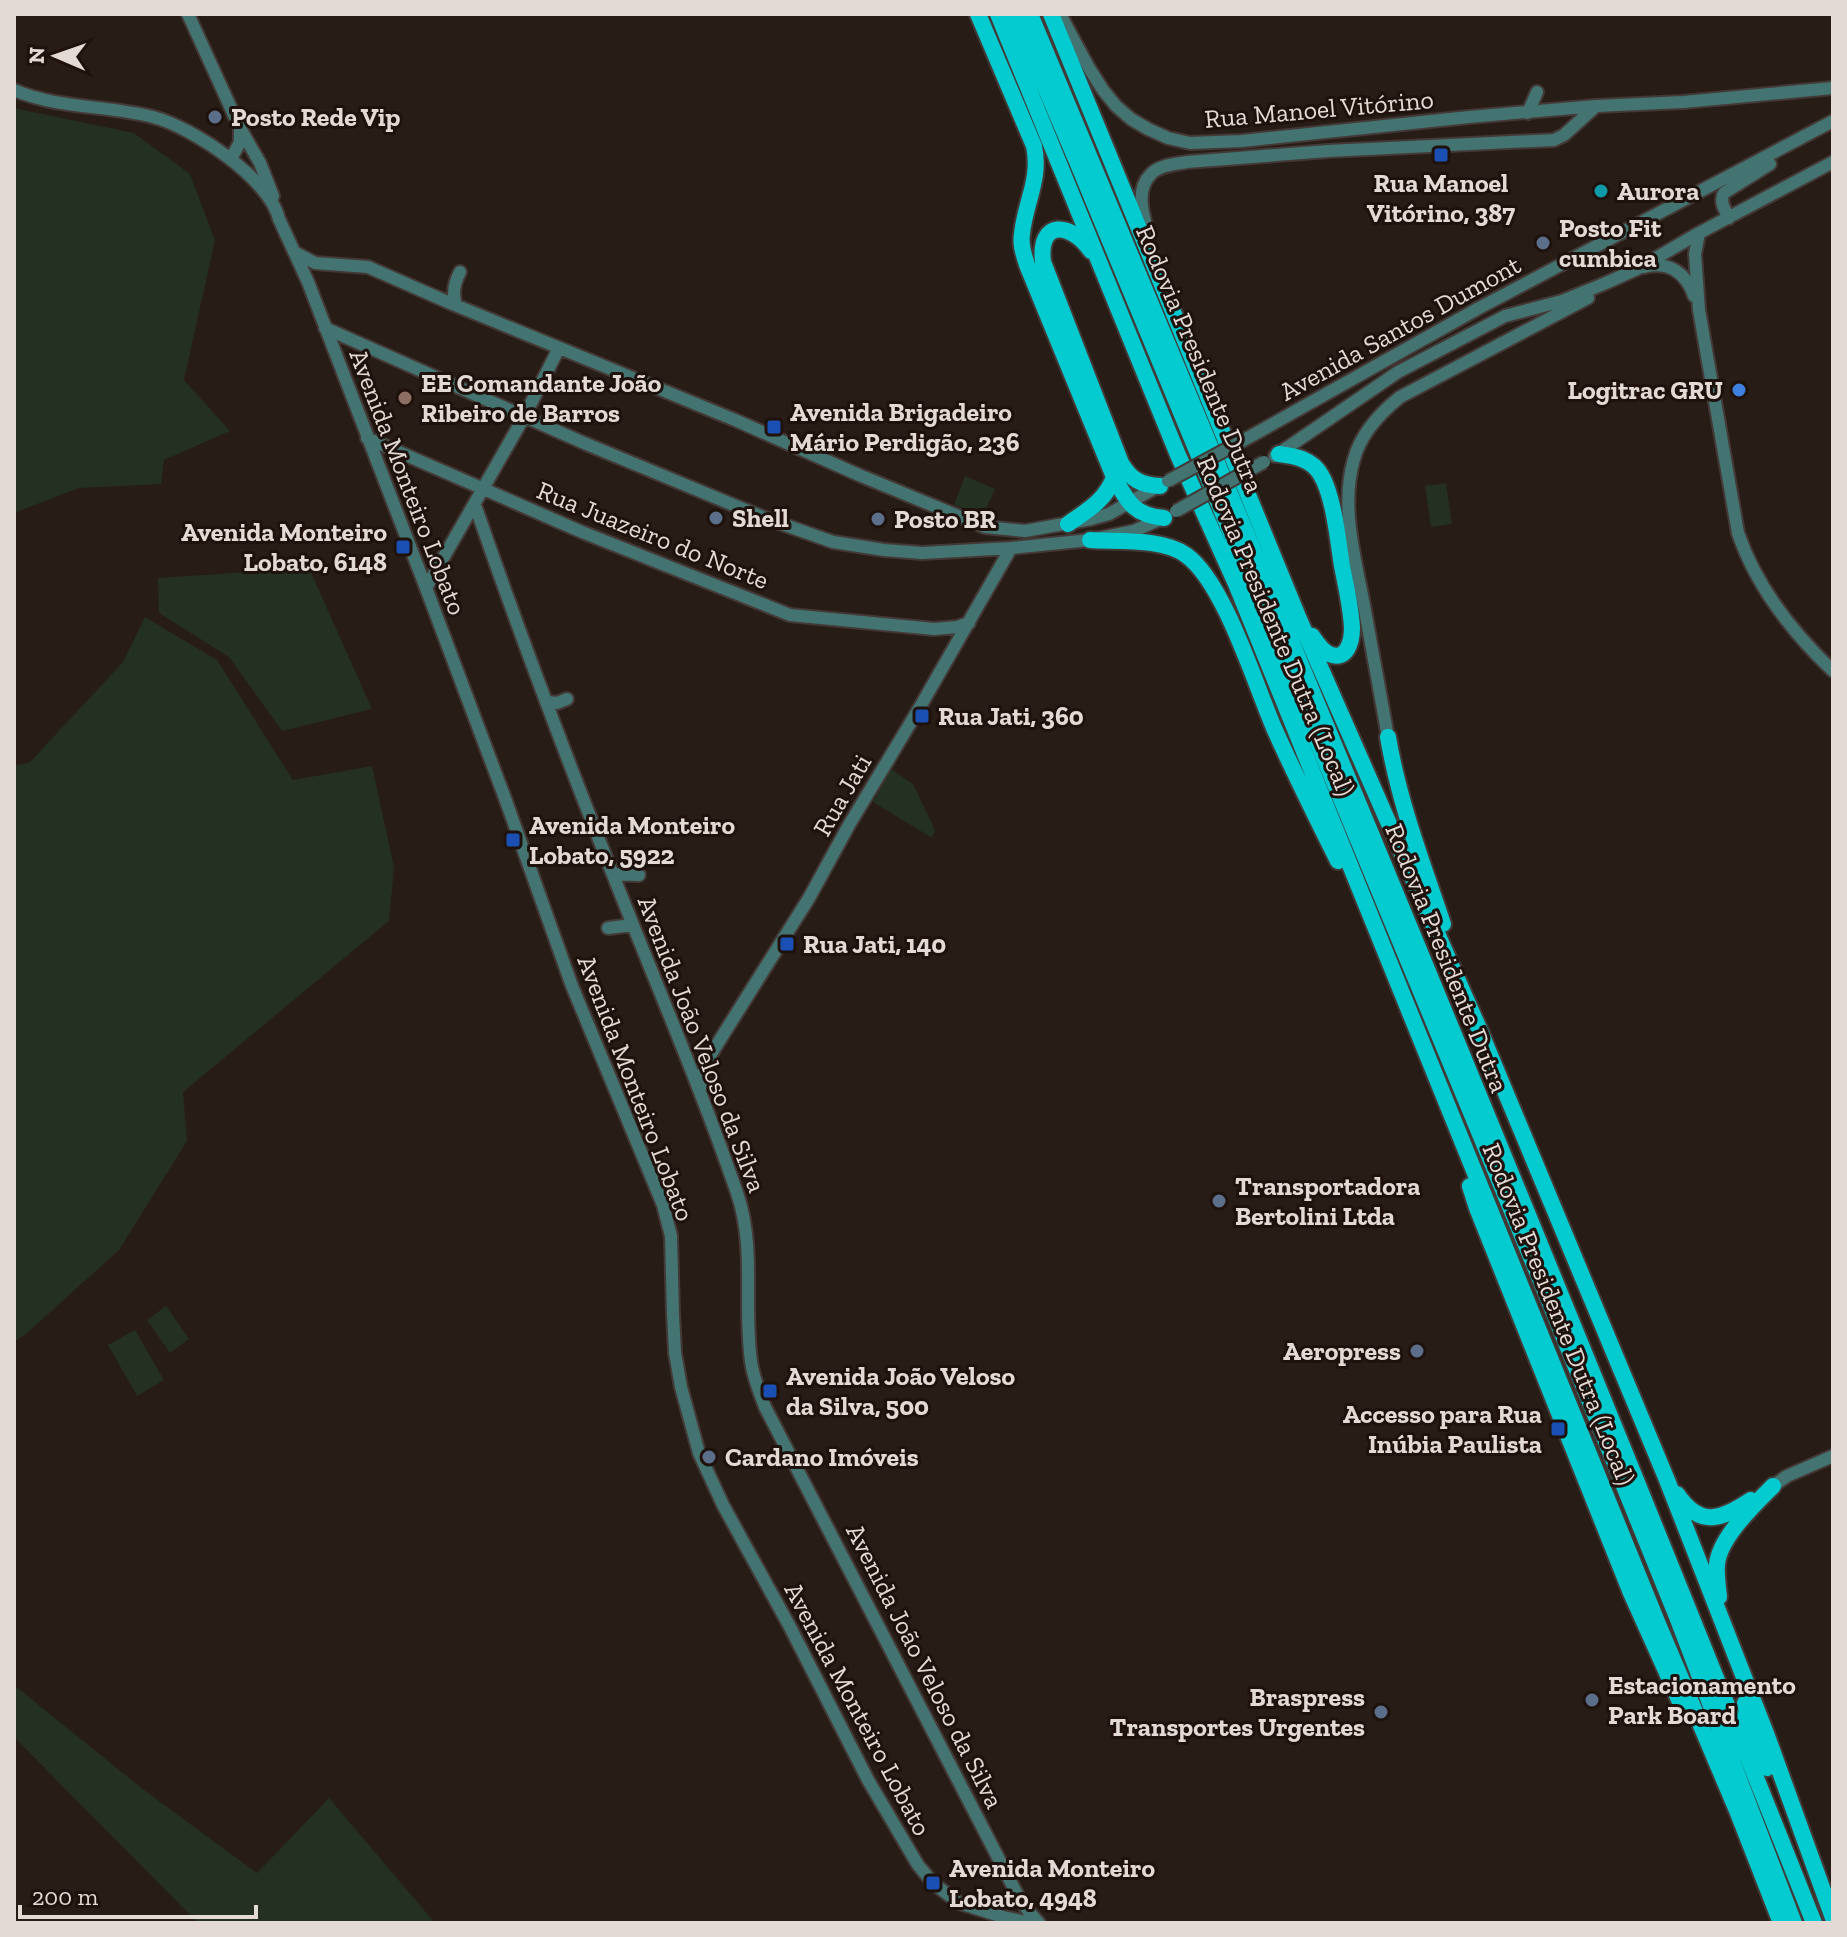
<svg xmlns="http://www.w3.org/2000/svg" width="1847" height="1937" viewBox="0 0 1847 1937" font-family="'Zilla Slab',serif">
  <style>
    .green { fill: #243021 }
    .lines { fill: none; stroke-linecap: round; stroke-linejoin: round }
    .secondary-casing { stroke: #433936; stroke-width: 16 }
    .highway-casing { stroke: #433936; stroke-width: 20 }
    .secondary { stroke: #437471; stroke-width: 12 }
    .highway { stroke: #03cbd0; stroke-width: 16 }
    .secondary-bridge-casing { stroke: #433936; stroke-width: 16; stroke-linecap: butt }
    .secondary-bridge { stroke: #437471; stroke-width: 12 }
    .service-dot { fill: #5c6f8a; stroke: #1f120d; stroke-width: 3 }
    .transit-dot { fill: #1a4fb4; stroke: #1f120d; stroke-width: 3 }
    .culture-dot { fill: #0f9aa8; stroke: #1f120d; stroke-width: 3 }
    .shop-dot { fill: #3f7fe0; stroke: #1f120d; stroke-width: 3 }
    .education-dot { fill: #8d6e63; stroke: #1f120d; stroke-width: 3 }
    .labels { text-anchor: middle; stroke-width: 6; stroke-linejoin: round; paint-order: stroke }
    .street-label { font-size: 26px; fill: #e3dad6; stroke: #1f120d }
    .poi-label { font-size: 26px; font-weight: bold; fill: #e3dad6; stroke: #1f120d; text-anchor: start }
  </style>
  <rect width="100%" height="100%" fill="#281c16"/>
  <path class="green" d="M 14,108 L 134,133 L 190,174 L 215,240 L 184,380 L 230,431 L 164,460 L 161,484 L 79,488 L 14,513 Z
    M 965,476 L 995,489 L 984,514 L 954,505 Z
    M 1446,483 L 1452,524 L 1431,527 L 1425,486 Z
    M 309,568 L 372,709 L 282,731 L 229,657 L 159,613 L 158,578 Z
    M 145,617 L 217,660 L 293,780 L 372,766 L 394,867 L 389,921 L 183,1092 L 187,1141 L 119,1250 L 26,1334 L 14,1342 L 14,766 L 30,762 L 123,662 Z
    M 891,769 L 913,784 L 935,830 L 932,838 L 873,802 Z
    M 166,1306 L 189,1339 L 170,1353 L 147,1320 Z
    M 135,1330 L 164,1380 L 137,1396 L 108,1345 Z
    M 14,1685 L 144,1790 L 257,1873 L 329,1798 L 435,1923 L 198,1923 L 14,1737 Z"/>
  <g class="lines">
    <defs>
      <path id="secondary" d="M 188,14 L 240,128 L 260,163 L 273,196
        M 1060,14 L 1089,68 L 1103,90 L 1116,106 L 1131,119 L 1148,129 L 1168,138 L 1190,143 L 1242,141 L 1469,117 L 1596,106 L 1683,102 L 1833,88
        M 14,90 C 58,109 107,105 153,117 C 192,127 269,178 279,219 L 308,282 L 426,588 L 506,801 L 572,986 L 663,1205 L 671,1236 L 673,1314 L 675,1353 L 681,1387 L 699,1453 L 723,1505 L 790,1627 L 868,1780 L 918,1865 L 933,1883 L 959,1903 L 1003,1917 L 1031,1923
        M 1528,113 L 1537,92
        M 231,159 L 240,142 L 240,128
        M 1729,218 C 1725,210 1719,201 1724,193 L 1770,164
        M 1699,233 L 1695,254 L 1699,310 L 1738,533 C 1756,586 1793,633 1833,671
        M 1149,236 C 1144,217 1134,191 1151,174 C 1159,165 1176,164 1187,162 L 1328,151 L 1554,140 L 1564,135 L 1596,106
        M 296,253 L 315,263 L 368,267 L 450,303 L 735,420 L 859,475 L 985,527 L 1025,531 L 1091,519 L 1109,514 L 1162,484
        M 1644,267 C 1668,261 1686,272 1694,296
        M 456,305 C 452,293 454,283 460,272
        M 325,328 L 584,443 L 765,518 L 833,542 L 884,550 L 922,553 L 1011,548 L 1090,540 L 1134,531 L 1165,517
        M 1253,435 L 1479,308 L 1833,121
        M 367,438 L 582,532 L 790,615 L 934,629 L 957,627 L 969,623
        M 1275,456 L 1398,372 L 1505,316 L 1562,301 L 1606,283 L 1637,269 L 1699,233 L 1833,162
        M 475,505 C 521,638 571,770 623,900 C 662,998 703,1094 737,1193 C 756,1248 743,1304 751,1361 C 753,1377 759,1391 765,1407 L 1019,1898 L 1029,1912 L 1039,1923
        M 426,588 L 524,417 L 559,348
        M 548,702 L 557,703 L 567,699
        M 1388,737 C 1380,693 1372,649 1364,605 C 1355,558 1340,506 1354,459 C 1361,433 1380,413 1400,397 L 1588,298
        M 613,874 L 639,875
        M 608,928 L 633,925
        M 700,1089 L 706,1062 L 809,898 L 849,825 L 920,707 L 1011,548
        M 1773,1486 L 1787,1476 L 1833,1456"/>
      <path id="highway" d="M 978,14 L 1034,146 C 1041,180 1025,202 1022,234 C 1020,245 1024,255 1027,265 L 1114,477 C 1128,502 1133,515 1164,518
        M 998,14 L 1178,455 L 1236,584 L 1658,1624 L 1738,1813 L 1781,1923
        M 1014,14 L 1078,164 L 1547,1296 L 1677,1617 L 1794,1923
        M 1030,14 C 1295,649 1560,1284 1814,1923
        M 1051,14 L 1299,619 L 1480,1031 L 1667,1480 L 1767,1736 L 1833,1918
        M 1091,251 C 1071,222 1038,219 1043,262 L 1121,463 C 1131,480 1141,485 1160,486
        M 1279,454 C 1295,456 1312,459 1321,475 C 1334,497 1338,541 1342,566 C 1346,586 1351,607 1352,628 C 1352,641 1347,662 1329,654 C 1322,651 1317,643 1312,636
        M 1068,524 C 1088,510 1106,500 1114,477
        M 1090,540 C 1118,542 1163,538 1186,555 C 1224,582 1255,684 1274,728 C 1294,773 1316,817 1338,861
        M 1388,737 C 1399,802 1422,862 1443,924
        M 1470,1186 L 1477,1208 L 1631,1593 L 1680,1702
        M 1677,1494 C 1700,1528 1721,1520 1751,1500
        M 1719,1597 C 1718,1586 1716,1575 1717,1564 C 1720,1537 1754,1505 1773,1486
        M 1745,1703 L 1749,1722 L 1767,1768"/>
    </defs>
    <use href="#secondary" class="secondary-casing"/>
    <use href="#highway" class="highway-casing"/>
    <use href="#secondary" class="secondary"/>
    <use href="#highway" class="highway"/>
    <defs>
      <path id="secondary-bridge" d="M 1168,481 L 1253,435
        M 1176,511 L 1264,462"/>
    </defs>
    <use href="#secondary-bridge" class="secondary-bridge-casing"/>
    <use href="#secondary-bridge" class="secondary-bridge"/>
  </g>
  <g class="service-dot">
    <circle cx="215" cy="117" r="8"/>
    <circle cx="1543" cy="243" r="8"/>
    <circle cx="716" cy="518" r="8"/>
    <circle cx="878" cy="519" r="8"/>
    <circle cx="1219" cy="1201" r="8"/>
    <circle cx="1417" cy="1351" r="8"/>
    <circle cx="709" cy="1457" r="8"/>
    <circle cx="1592" cy="1700" r="8"/>
    <circle cx="1381" cy="1712" r="8"/>
  </g>
  <g class="transit-dot">
    <rect x="1433" y="147" width="16" height="16" rx="4"/>
    <rect x="766" y="419" width="16" height="16" rx="4"/>
    <rect x="395" y="539" width="16" height="16" rx="4"/>
    <rect x="914" y="708" width="16" height="16" rx="4"/>
    <rect x="505" y="832" width="16" height="16" rx="4"/>
    <rect x="779" y="936" width="16" height="16" rx="4"/>
    <rect x="762" y="1383" width="16" height="16" rx="4"/>
    <rect x="1550" y="1421" width="16" height="16" rx="4"/>
    <rect x="925" y="1875" width="16" height="16" rx="4"/>
  </g>
  <circle class="culture-dot" cx="1601" cy="191" r="8"/>
  <circle class="shop-dot" cx="1739" cy="390" r="8"/>
  <circle class="education-dot" cx="405" cy="398" r="8"/>
  <g class="labels">
    <g class="street-label">
      <text transform="translate(1319 109) rotate(-5)" y="9">Rua Manoel Vitórino</text>
      <text transform="translate(1400 328) rotate(-29)" y="9">Avenida Santos Dumont</text>
      <text transform="translate(1200 359) rotate(67)" y="9">Rodovia Presidente Dutra</text>
      <text transform="translate(408 482) rotate(69)" y="9">Avenida Monteiro Lobato</text>
      <text transform="translate(653 535) rotate(22)" y="9">Rua Juazeiro do Norte</text>
      <text transform="translate(1276 626) rotate(67)" y="9">Rodovia Presidente Dutra (Local)</text>
      <text transform="translate(842 795) rotate(-60)" y="9">Rua Jati</text>
      <text transform="translate(1447 958) rotate(68)" y="9">Rodovia Presidente Dutra</text>
      <text transform="translate(702 1044) rotate(69)" y="9">Avenida João Veloso da Silva</text>
      <text transform="translate(636 1088) rotate(69)" y="9">Avenida Monteiro Lobato</text>
      <text transform="translate(1559 1314) rotate(68)" y="9">Rodovia Presidente Dutra (Local)</text>
      <text transform="translate(925 1666) rotate(63)" y="9">Avenida João Veloso da Silva</text>
      <text transform="translate(858 1709) rotate(62)" y="9">Avenida Monteiro Lobato</text>
    </g>
    <g class="poi-label">
      <text x="231" y="126">Posto Rede Vip</text>
      <text x="1441" y="192" text-anchor="middle">Rua Manoel<tspan x="1441" dy="30">Vitórino, 387</tspan></text>
      <text x="1617" y="200">Aurora</text>
      <text x="1559" y="237">Posto Fit<tspan x="1559" dy="30">cumbica</tspan></text>
      <text x="421" y="392">EE Comandante João<tspan x="421" dy="30">Ribeiro de Barros</tspan></text>
      <text x="1723" y="399" text-anchor="end">Logitrac GRU</text>
      <text x="790" y="421">Avenida Brigadeiro<tspan x="790" dy="30">Mário Perdigão, 236</tspan></text>
      <text x="732" y="527">Shell</text>
      <text x="894" y="528">Posto BR</text>
      <text x="387" y="541" text-anchor="end">Avenida Monteiro<tspan x="387" dy="30">Lobato, 6148</tspan></text>
      <text x="938" y="725">Rua Jati, 360</text>
      <text x="529" y="834">Avenida Monteiro<tspan x="529" dy="30">Lobato, 5922</tspan></text>
      <text x="803" y="953">Rua Jati, 140</text>
      <text x="1235" y="1195">Transportadora<tspan x="1235" dy="30">Bertolini Ltda</tspan></text>
      <text x="1401" y="1360" text-anchor="end">Aeropress</text>
      <text x="786" y="1385">Avenida João Veloso<tspan x="786" dy="30">da Silva, 500</tspan></text>
      <text x="1542" y="1423" text-anchor="end">Accesso para Rua<tspan x="1542" dy="30">Inúbia Paulista</tspan></text>
      <text x="725" y="1466">Cardano Imóveis</text>
      <text x="1608" y="1694">Estacionamento<tspan x="1608" dy="30">Park Board</tspan></text>
      <text x="1365" y="1706" text-anchor="end">Braspress<tspan x="1365" dy="30">Transportes Urgentes</tspan></text>
      <text x="949" y="1877">Avenida Monteiro<tspan x="949" dy="30">Lobato, 4948</tspan></text>
    </g>
  </g>
  <rect width="1847" height="1937" fill="none" stroke="#e3dad6" stroke-width="32"/>
  <g transform="translate(56 56) rotate(272)" stroke="#1f120d" stroke-width="6" paint-order="stroke">
  <path d="M0-6L14 30L0 20L-14 30Z" fill="#e3dad6"/>
  <text y="-12" font-size="22" font-weight="bold" text-anchor="middle" fill="#e3dad6">N</text>
  </g>
  <path d="M20 1905v12h236v-12" fill="none" stroke="#e3dad6" stroke-width="4"/>
  <text x="32" y="1905" font-size="24" fill="#e3dad6" stroke="#1f120d" stroke-width="6" paint-order="stroke">200 m</text>
</svg>
